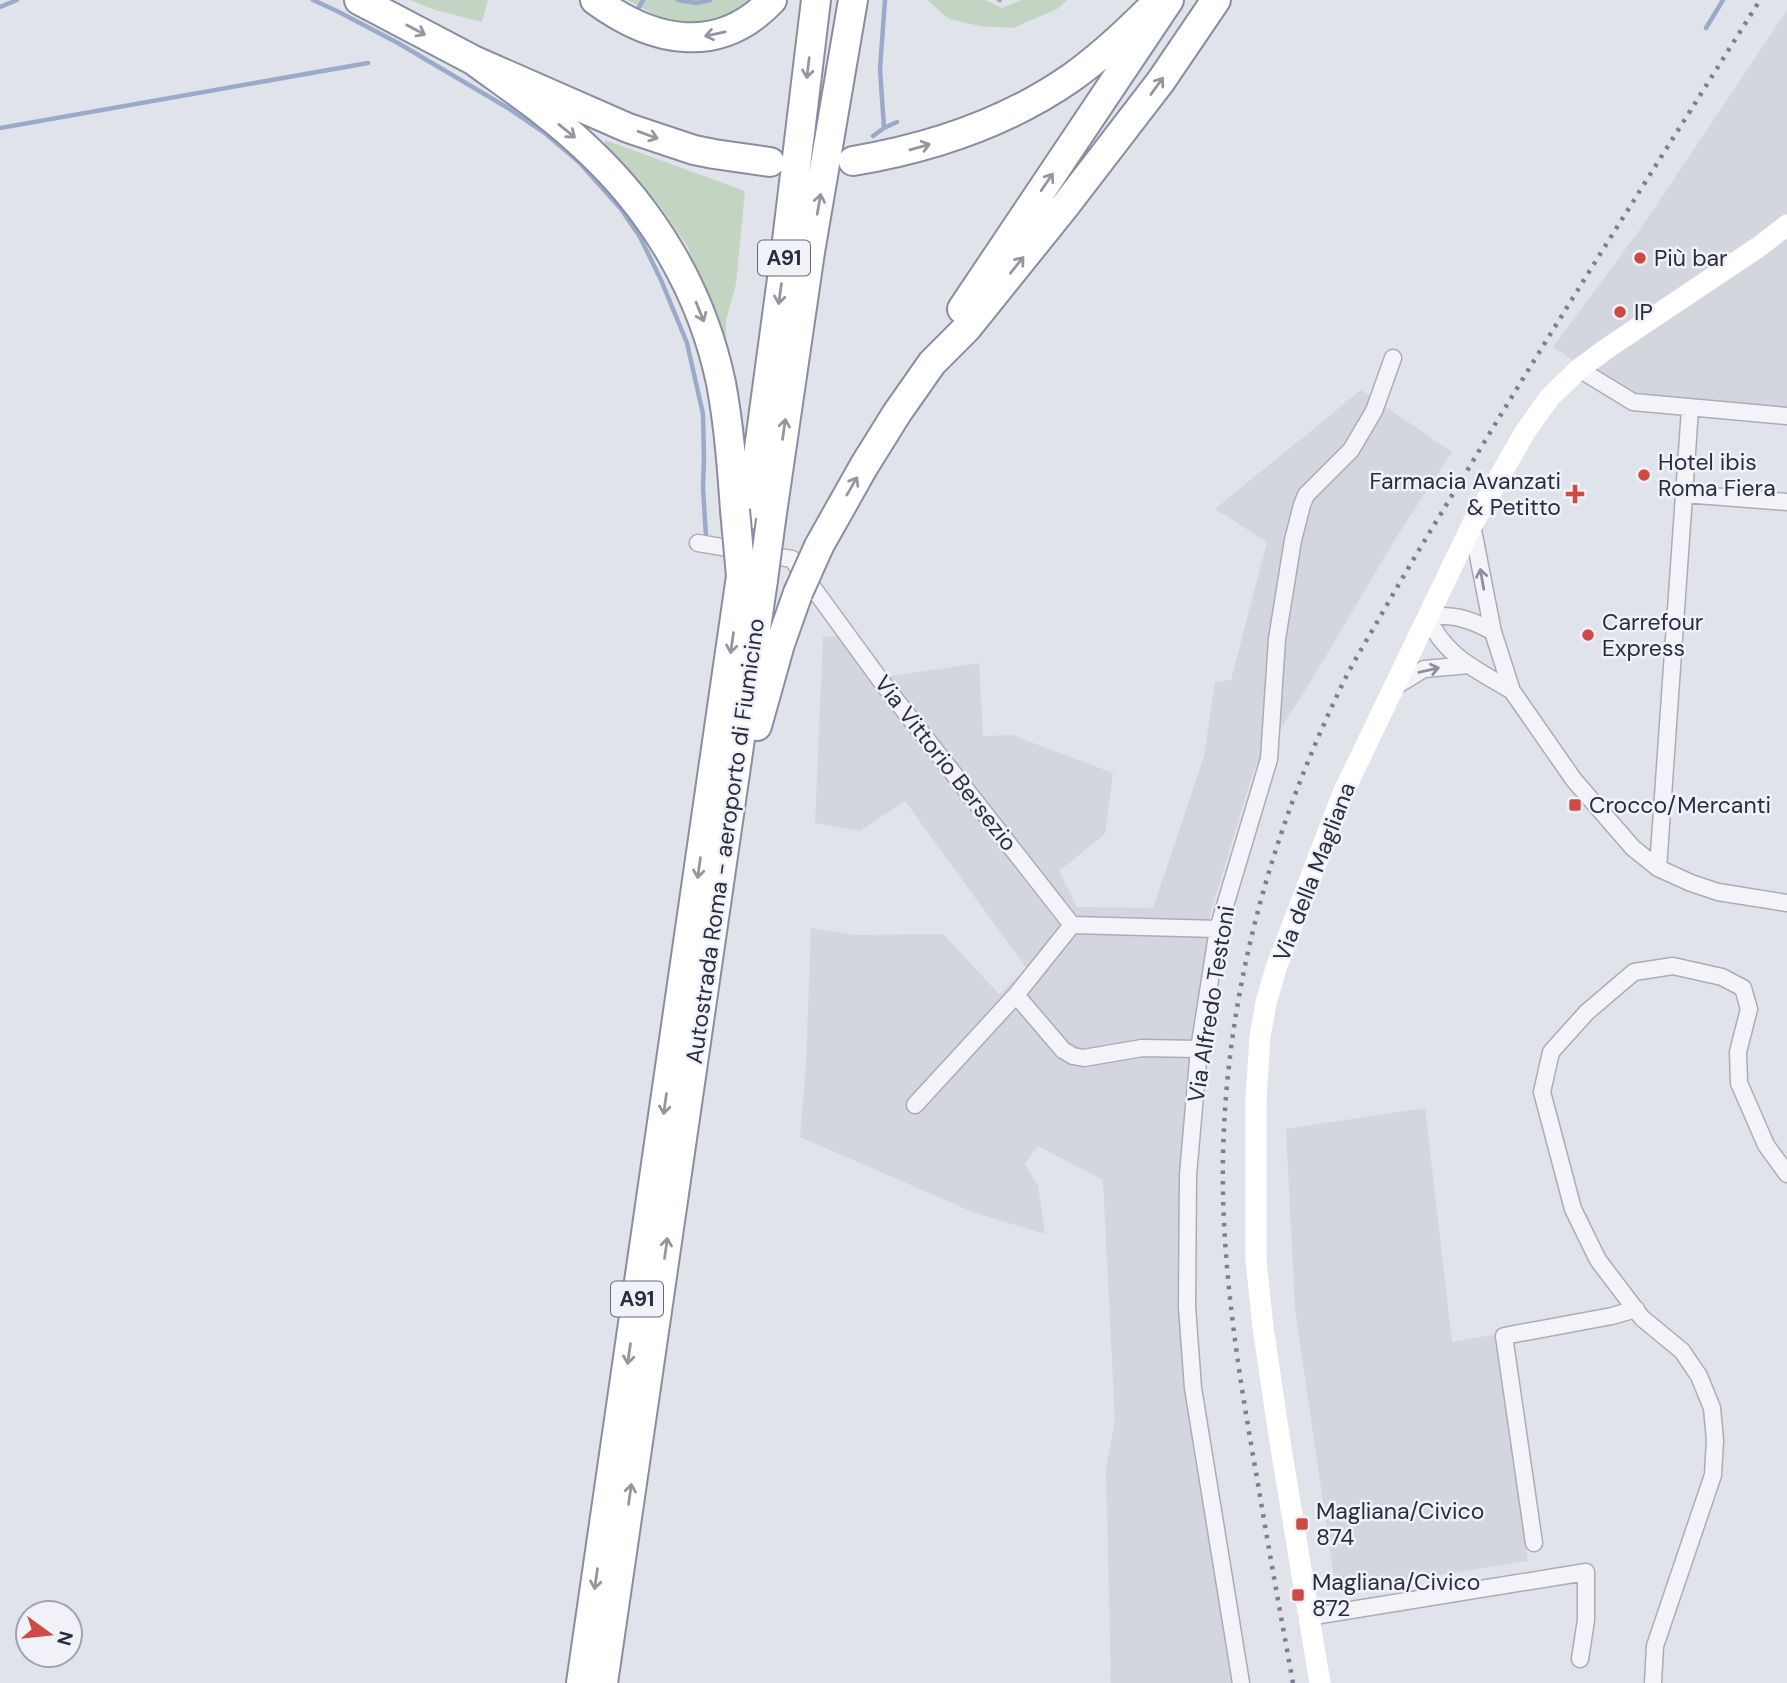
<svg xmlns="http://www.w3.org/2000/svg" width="1787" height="1683" viewBox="0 0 1787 1683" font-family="'DM Sans',sans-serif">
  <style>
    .built { fill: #d3d5df }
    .green { fill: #c3d4c2 }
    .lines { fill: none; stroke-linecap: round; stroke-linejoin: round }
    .stream { stroke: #9caaca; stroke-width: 4.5 }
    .street-casing { stroke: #aaacb8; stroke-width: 19 }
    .highway-casing { stroke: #888da1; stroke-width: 32 }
    .street { stroke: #f4f4f8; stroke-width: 16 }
    .secondary { stroke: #fff; stroke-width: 21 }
    .highway { stroke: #fff; stroke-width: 28 }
    .rail { stroke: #7a7f93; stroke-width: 4.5; stroke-dasharray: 3.5 7; stroke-linecap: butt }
    .highway-bridge-casing { stroke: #888da1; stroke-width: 32; stroke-linecap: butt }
    .highway-bridge { stroke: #fff; stroke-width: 28 }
    .oneway { stroke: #9496a0 }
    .oneway2 { stroke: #8e909d }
    .poi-dot { fill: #cf4a45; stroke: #f1f2f7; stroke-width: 2.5 }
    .labels { text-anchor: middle; stroke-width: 5; stroke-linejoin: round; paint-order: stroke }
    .shield { fill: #f1f2f7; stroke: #656878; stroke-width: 2 }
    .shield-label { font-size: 21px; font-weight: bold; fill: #292d42 }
    .poi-label { font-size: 23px; fill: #292d42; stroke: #f1f2f7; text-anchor: start }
    .street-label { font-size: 23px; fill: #292d42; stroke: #f1f2f7 }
  </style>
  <rect width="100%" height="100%" fill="#e1e3ea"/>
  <path class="built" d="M 1787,10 L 1787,407 L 1633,401 L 1553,347 L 1641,228 Z
    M 1361,390 L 1452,452 L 1397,536 L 1311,681 L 1253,772 L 1210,915 L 1190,1069 L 1180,1290 L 1236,1683 L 1111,1683 L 1106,1468 L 1115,1421 L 1103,1180 L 1038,1146 L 1025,1164 L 1038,1186 L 1045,1234 L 973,1212 L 800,1137 L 806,1065 L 811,928 L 854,935 L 943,934 L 999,994 L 1027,969 L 905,801 L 860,831 L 815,823 L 823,637 L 841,636 L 871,679 L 979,663 L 983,736 L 1012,735 L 1113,773 L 1105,834 L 1059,871 L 1077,907 L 1153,908 L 1204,756 L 1215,682 L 1231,680 L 1267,542 L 1215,509 Z
    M 1425,1108 L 1452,1342 L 1498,1334 L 1528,1561 L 1336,1591 L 1295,1309 L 1286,1129 Z"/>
  <path class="green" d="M 410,0 L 488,0 L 482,22 L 435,10 Z
    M 627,0 L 759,0 L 714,24 L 686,23 L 660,17 Z
    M 927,0 L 985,0 L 1002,8 L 1021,0 L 1067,0 L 1057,9 L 1013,28 L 980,26 L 949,19 Z
    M 605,140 L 745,191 L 736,284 L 726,320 L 726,353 L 688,247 L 658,203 L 605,148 Z"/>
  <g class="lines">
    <path class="stream" d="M 313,0 L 337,11 L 398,43 L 508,108 L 546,134 L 579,162 L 621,209 L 640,237 L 661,280 L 687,343 L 703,414 L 704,458 L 703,488 L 706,536
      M 678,0 L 696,3 L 710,0
      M 999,0 L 1000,0
      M 0,7 L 17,0
      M 636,12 L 643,0
      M 1706,28 L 1723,0
      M 0,128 L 368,63
      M 884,128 L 880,69 L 885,0
      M 873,136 L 884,128 L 897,122"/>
    <defs>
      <path id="street" d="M 1579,369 L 1633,402 L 1787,416
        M 1684,494 L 1787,502
        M 1472,525 L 1493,632 L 1512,691 L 1574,780 L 1633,848 L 1658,868 L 1691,883 L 1718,892 L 1787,903
        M 698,543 L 792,559 L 881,681 L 1072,925 L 1218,929
        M 1493,632 C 1470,618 1454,615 1427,616 C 1445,657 1476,669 1512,691
        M 1393,688 L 1424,669 L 1469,665
        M 1658,868 L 1690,409
        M 1016,995 L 1063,1050 L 1073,1056 L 1084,1058 L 1142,1048 L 1199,1049
        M 915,1105 L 1016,995 L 1072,925
        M 1534,1543 L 1504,1336 L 1612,1316 L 1636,1309
        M 1308,1617 L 1586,1572 L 1586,1620 L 1580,1659
        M 1241,1683 L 1193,1388 L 1187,1307 L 1188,1175 L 1199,1049 L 1218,929 L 1269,759 L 1277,639 L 1293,540 L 1302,505 L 1306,495 L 1351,450 L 1374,411 L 1393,358
        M 1653,1683 L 1655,1646 L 1713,1475 L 1715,1440 L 1712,1408 L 1699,1376 L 1682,1351 L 1642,1318 L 1598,1260 L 1573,1209 L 1542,1092 L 1551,1052 L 1587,1012 L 1634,972 L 1673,966 L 1722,977 L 1743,988 L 1749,1009 L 1738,1052 L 1739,1083 L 1766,1145 L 1787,1174"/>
      <path id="highway" d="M 359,0 L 473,60 L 628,128 L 694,150 L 714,154 L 770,162
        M 595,0 C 652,42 718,57 772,0
        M 473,60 C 511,88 552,115 586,148 C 654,211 702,292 721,383 C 729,425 732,468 735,510
        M 853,161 C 931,148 1006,123 1071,78 C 1099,58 1124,35 1148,11
        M 962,309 L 1169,0
        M 750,515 L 786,249 L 816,0
        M 771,520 L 810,252 L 853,0
        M 819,546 L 864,466 L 897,413 L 932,363 L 967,328 L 1065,206 L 1161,81 L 1216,0
        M 757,726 L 780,644 L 798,593
        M 581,1683 L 741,576
        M 603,1683 L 763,580"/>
    </defs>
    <use href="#street" class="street-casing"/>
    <use href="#highway" class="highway-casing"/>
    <use href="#street" class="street"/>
    <path class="secondary" d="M 1320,1683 L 1280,1442 L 1263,1327 L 1256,1260 L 1256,1099 L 1260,1037 L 1266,1003 L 1276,968 L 1343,793 L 1472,525 L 1525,432 L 1550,397 L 1579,369 L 1609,347 L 1760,246 L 1787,225"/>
    <use href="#highway" class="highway"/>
    <path class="rail" d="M 1293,1683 C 1281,1617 1269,1551 1258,1484 C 1239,1376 1221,1267 1223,1157 C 1226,991 1272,829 1344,681 C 1355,659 1368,638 1380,617 C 1415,555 1452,496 1488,436 C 1577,289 1669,145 1760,0"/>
    <defs>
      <path id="highway-bridge" d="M 735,510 L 741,576
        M 763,580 L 771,520
        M 798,593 L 819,546"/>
    </defs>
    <use href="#highway-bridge" class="highway-bridge-casing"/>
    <use href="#highway-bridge" class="highway-bridge"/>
  </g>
  <defs><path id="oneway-shaft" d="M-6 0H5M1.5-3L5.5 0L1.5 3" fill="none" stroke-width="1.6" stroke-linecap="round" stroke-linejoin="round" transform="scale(1.75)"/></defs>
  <g class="oneway">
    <use href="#oneway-shaft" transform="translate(416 30) rotate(28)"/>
    <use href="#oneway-shaft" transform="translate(715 34) rotate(168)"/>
    <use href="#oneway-shaft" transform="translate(808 68) rotate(97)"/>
    <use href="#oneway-shaft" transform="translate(1157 86) rotate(-54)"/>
    <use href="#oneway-shaft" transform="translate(567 131) rotate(39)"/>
    <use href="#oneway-shaft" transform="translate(648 135) rotate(20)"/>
    <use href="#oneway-shaft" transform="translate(920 147) rotate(-16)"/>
    <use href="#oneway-shaft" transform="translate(1047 182) rotate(-56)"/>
    <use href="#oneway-shaft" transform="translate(819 204) rotate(-80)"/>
    <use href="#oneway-shaft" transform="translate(1017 265) rotate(-51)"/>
    <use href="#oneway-shaft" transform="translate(780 294) rotate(98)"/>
    <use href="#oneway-shaft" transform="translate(700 312) rotate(68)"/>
    <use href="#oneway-shaft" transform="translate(784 429) rotate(-82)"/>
    <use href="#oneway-shaft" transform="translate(852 486) rotate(-60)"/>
    <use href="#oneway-shaft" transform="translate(732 643) rotate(98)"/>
    <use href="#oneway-shaft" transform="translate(699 868) rotate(98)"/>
    <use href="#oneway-shaft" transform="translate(665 1104) rotate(98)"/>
    <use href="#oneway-shaft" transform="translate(666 1248) rotate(-82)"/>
    <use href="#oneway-shaft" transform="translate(629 1354) rotate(98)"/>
    <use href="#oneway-shaft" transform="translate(630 1494) rotate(-82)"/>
    <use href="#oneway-shaft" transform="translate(596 1579) rotate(98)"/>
  </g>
  <g class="oneway2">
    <use href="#oneway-shaft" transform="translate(1482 579) rotate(-100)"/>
    <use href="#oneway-shaft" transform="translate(1429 670) rotate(-13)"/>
  </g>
  <g class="poi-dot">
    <circle cx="1640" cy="258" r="7"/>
    <circle cx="1620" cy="312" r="7"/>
    <circle cx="1644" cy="475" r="7"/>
    <path d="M1571.5 483.5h7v7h7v7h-7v7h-7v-7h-7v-7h7z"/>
    <circle cx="1588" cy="635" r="7"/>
    <rect x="1568" y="798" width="14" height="14" rx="3.5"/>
    <rect x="1295" y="1517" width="14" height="14" rx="3.5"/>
    <rect x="1291" y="1588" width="14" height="14" rx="3.5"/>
  </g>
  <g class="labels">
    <g class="shield">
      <rect x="758" y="240.5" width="52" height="35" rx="5"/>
      <rect x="611" y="1281.5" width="52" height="35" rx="5"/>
    </g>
    <g class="shield-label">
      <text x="784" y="265">A91</text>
      <text x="637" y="1306">A91</text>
    </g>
    <g class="poi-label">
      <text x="1654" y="266">Più bar</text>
      <text x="1634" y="320">IP</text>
      <text x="1658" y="470">Hotel ibis<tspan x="1658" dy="26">Roma Fiera</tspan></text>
      <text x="1561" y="489" text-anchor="end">Farmacia Avanzati<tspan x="1561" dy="26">&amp; Petitto</tspan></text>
      <text x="1602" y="630">Carrefour<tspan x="1602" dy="26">Express</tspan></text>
      <text x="1589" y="813">Crocco/Mercanti</text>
      <text x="1316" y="1519">Magliana/Civico<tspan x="1316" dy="26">874</tspan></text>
      <text x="1312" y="1590">Magliana/Civico<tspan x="1312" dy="26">872</tspan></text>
    </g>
    <g class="street-label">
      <text transform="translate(946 763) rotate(52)" y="8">Via Vittorio Bersezio</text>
      <text transform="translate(725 841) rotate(-82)" y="8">Autostrada Roma - aeroporto di Fiumicino</text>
      <text transform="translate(1314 872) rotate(-69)" y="8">Via della Magliana</text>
      <text transform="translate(1211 1004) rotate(-81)" y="8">Via Alfredo Testoni</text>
    </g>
  </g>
  <g transform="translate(49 1634) rotate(105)"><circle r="33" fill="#f1f2f7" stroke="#a1a3af" stroke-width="2"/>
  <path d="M0-5L12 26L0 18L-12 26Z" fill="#cf4a45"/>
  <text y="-10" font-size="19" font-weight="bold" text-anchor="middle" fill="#292d42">N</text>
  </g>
</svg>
